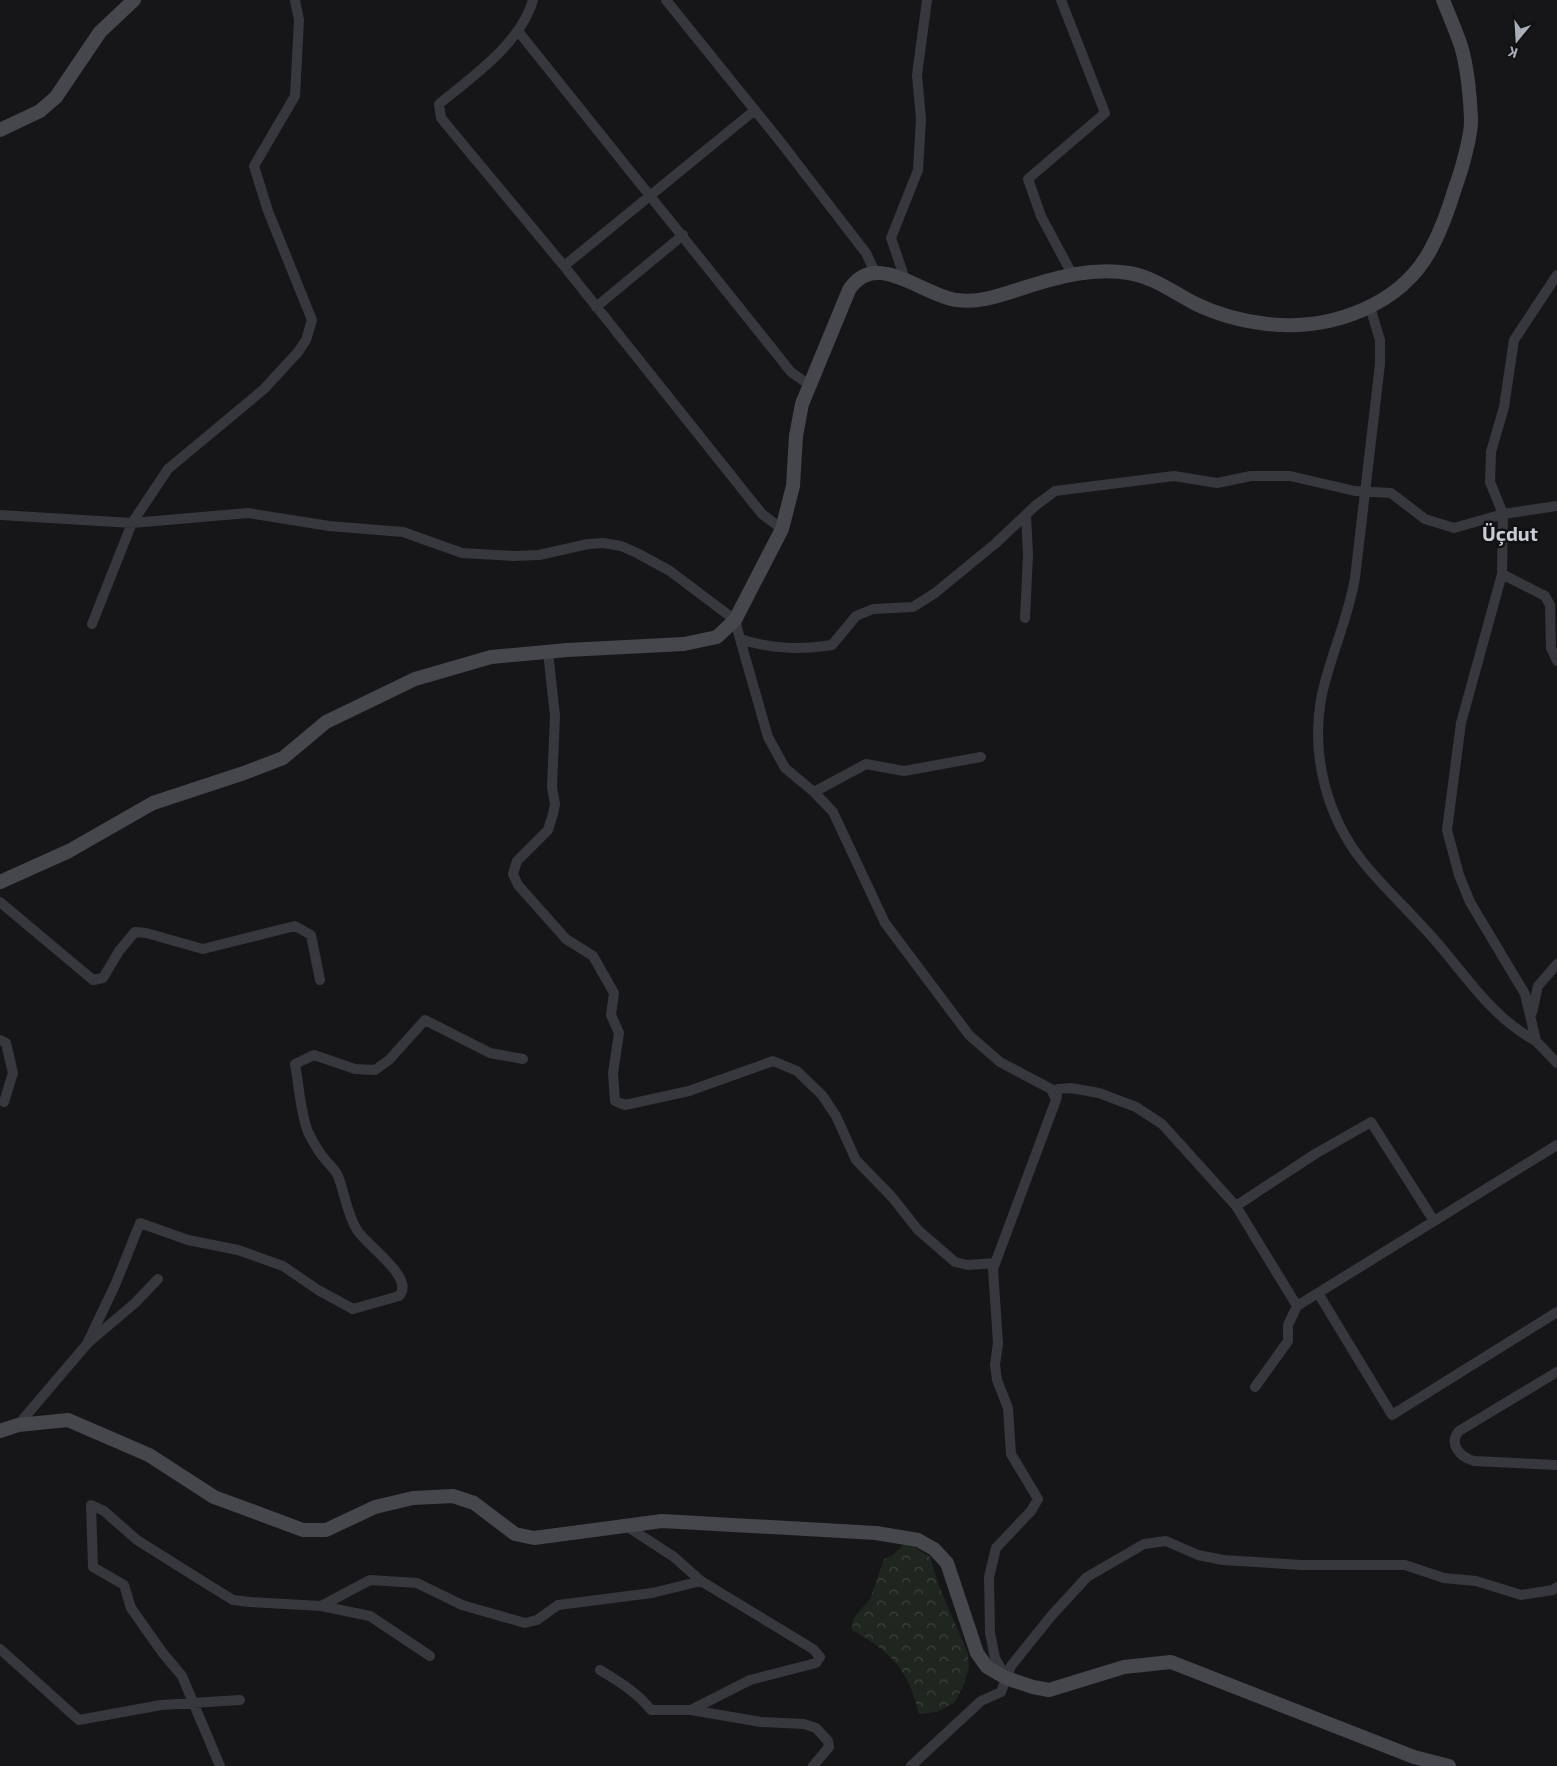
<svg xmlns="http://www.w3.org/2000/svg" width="1557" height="1766" viewBox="0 0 1557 1766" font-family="'Exo 2',sans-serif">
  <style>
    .forest { fill: url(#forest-crowns) }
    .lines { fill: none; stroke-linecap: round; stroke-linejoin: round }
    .street { stroke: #37383d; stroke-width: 10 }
    .secondary { stroke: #45474d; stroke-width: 14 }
    .labels { text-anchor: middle; stroke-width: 5; stroke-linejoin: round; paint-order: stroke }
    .neighbourhood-label { font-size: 20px; font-weight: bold; fill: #c9ccd4; stroke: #111113 }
  </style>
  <defs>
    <pattern id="forest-crowns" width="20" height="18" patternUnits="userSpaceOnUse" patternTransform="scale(1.25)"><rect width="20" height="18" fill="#1e261f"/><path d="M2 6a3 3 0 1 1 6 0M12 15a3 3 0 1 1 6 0" fill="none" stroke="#3c433d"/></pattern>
  </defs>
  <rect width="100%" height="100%" fill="#161618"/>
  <path class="forest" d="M 906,1542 L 930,1557 L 939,1586 L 968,1654 L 969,1668 L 963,1687 L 954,1703 L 937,1712 L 919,1714 C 908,1669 892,1653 852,1630 L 853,1619 L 870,1599 L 884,1559 L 893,1555 Z"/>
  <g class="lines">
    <path class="street" d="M 533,0 C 521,43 472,77 439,104 L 441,118 L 564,266 L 762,514 L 782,529
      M 666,0 L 779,140 L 866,253 L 875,272
      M 1061,0 L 1105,113 L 1028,179 L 1041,216 L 1072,274
      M 518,31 L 791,372 L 808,384
      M 564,266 L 755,110
      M 1557,275 L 1514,340 L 1504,407 L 1491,452 L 1490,482 L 1503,514 L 1502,574 L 1461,723 L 1447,830 L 1459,875 L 1470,902 L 1525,994 L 1536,1041 L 1557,1063
      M 906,282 L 891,238 L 918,170 L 921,119 L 917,75 L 927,0
      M 596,307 L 683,235
      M 1370,307 L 1380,340 L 1380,364 L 1355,578 C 1348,620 1329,658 1321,699 C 1311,756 1327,817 1363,862 C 1385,889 1410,912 1433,938 C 1466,975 1491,1017 1536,1041
      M 0,515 L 132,523 L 248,513 L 329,526 L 403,532 L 462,553 L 513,556 L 539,555 L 588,544 L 603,543 L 621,546 L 637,553 L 670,571 L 735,620 L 740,639 C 771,649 799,650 832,645 L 856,616 L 873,609 L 913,607 L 935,593 L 996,543 L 1035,506 L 1055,491 L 1174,476 L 1217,483 L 1251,476 L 1290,476 L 1355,491 L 1391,493 L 1425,519 L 1454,528 L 1503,514 L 1557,506
      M 1502,574 L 1545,596 L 1550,605 L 1551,648 L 1557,661
      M 1025,618 L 1028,555 L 1026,515
      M 92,624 L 132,523 L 168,469 L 264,389 L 298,352 L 306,340 L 312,320 L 268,211 L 254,166 L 295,96 L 299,20 L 295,0
      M 740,639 L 768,737 L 785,768 L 814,792 L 833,812 L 885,923 L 969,1035 L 1000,1062 L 1051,1089 L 1056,1100 L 993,1269 L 998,1343 L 995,1365 L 997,1380 L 1008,1408 L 1011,1454 L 1038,1499 L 1031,1511 L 996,1548 L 989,1577 L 990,1633 L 995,1658 L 1006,1677
      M 548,652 L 555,716 L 552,787 L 555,804 L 553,814 L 548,830 L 517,861 L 513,874 L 518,885 L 566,939 L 593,956 L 614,993 L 611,1015 L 619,1033 L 613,1073 L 615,1101 L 625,1105 L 689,1091 L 773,1061 L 797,1071 L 822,1095 L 836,1116 L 856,1160 L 892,1197 L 918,1230 L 955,1262 L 968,1265 L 995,1263
      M 814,792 L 866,764 L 904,771 L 981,757
      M 0,902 L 93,980 L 103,978 L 119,951 L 135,932 L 146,933 L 203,949 L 295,926 L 311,935 L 320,980
      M 1532,1013 L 1538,986 L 1557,964
      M 0,1040 L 6,1043 L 13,1073 L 4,1102
      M 1056,1100 L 1058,1089 L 1071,1088 L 1099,1093 L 1136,1107 L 1162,1124 L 1236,1206 L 1297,1306 L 1288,1325 L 1288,1341 L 1255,1387
      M 1236,1206 L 1315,1154 L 1371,1122 L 1434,1221
      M 1318,1293 L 1392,1415 L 1557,1312
      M 1297,1306 L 1557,1145
      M 89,1342 L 135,1303 L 158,1279
      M 1557,1372 L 1459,1431 C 1448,1444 1460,1457 1474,1461 L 1557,1465
      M 18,1425 L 87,1344 L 116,1283 L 140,1223 L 188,1240 L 238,1250 L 283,1266 L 318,1290 L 353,1309 L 399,1296 C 416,1278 366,1245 357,1230 C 347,1214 345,1194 338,1176 C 335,1169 328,1164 324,1158 C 318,1151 312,1140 308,1132 C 300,1111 299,1085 295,1064 L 314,1055 L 355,1069 L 375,1070 L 389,1060 L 425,1020 L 490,1053 L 523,1059
      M 321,1606 L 370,1616 L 430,1656
      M 0,1649 L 79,1720 L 161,1705 L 240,1700
      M 600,1670 C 619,1682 637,1692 651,1710 L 691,1710 L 750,1680 L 816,1663 L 820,1657 L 813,1649 L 701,1581 L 674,1557 L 625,1525
      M 691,1710 L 761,1722 L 804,1724 L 816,1728 L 828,1741 L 829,1747 L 813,1766
      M 220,1766 L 182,1676 L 162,1652 L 131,1608 L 124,1585 L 93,1567 L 91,1505 L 104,1511 L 137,1540 L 199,1579 L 233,1600 L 250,1602 L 321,1606 L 370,1580 L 417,1583 L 462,1605 L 525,1623 L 537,1620 L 558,1605 L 652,1593 L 701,1581
      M 911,1766 L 981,1701 L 1001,1692 L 1011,1666 L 1052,1615 L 1087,1577 L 1144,1544 L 1166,1541 L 1198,1555 L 1223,1560 L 1302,1565 L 1405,1565 L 1444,1578 L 1476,1581 L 1521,1595 L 1553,1590 L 1557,1587"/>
    <path class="secondary" d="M 0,130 L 40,111 L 56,97 L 100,32 L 134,0
      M 0,882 L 69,851 L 153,803 L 244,773 L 283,758 L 326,722 L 415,679 L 491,657 L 567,650 L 684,644 L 717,637 L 735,620 L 782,529 L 793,486 L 796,436 L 802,404 L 849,290 C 875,248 923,296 957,300 C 981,303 1001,295 1023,288 C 1058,277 1092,267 1129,273 C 1153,277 1173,292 1194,303 C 1216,314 1242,321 1267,324 C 1330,331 1402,306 1432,247 C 1442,228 1449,208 1455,188 C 1461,172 1472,134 1471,118 C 1470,97 1467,66 1461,46 C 1456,31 1449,15 1443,0
      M 0,1431 L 18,1425 L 68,1420 L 149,1455 L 214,1497 L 303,1530 L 326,1530 L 375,1507 L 413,1498 L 453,1496 L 474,1503 L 515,1534 L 534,1538 L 662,1521 L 876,1533 L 918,1540 L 934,1549 L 947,1563 L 977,1653 L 987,1667 L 1006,1678 L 1033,1687 L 1049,1690 L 1124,1667 L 1171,1662 L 1414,1757 L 1449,1766"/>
  </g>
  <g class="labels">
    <g class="neighbourhood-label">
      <text x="1510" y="541">Üçdut</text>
    </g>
  </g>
  <g transform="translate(1517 40) rotate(198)" stroke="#111113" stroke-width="4" paint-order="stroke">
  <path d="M0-4L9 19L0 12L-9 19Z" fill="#a8adb8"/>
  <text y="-8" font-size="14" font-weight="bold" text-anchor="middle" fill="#a8adb8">K</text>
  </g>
</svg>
